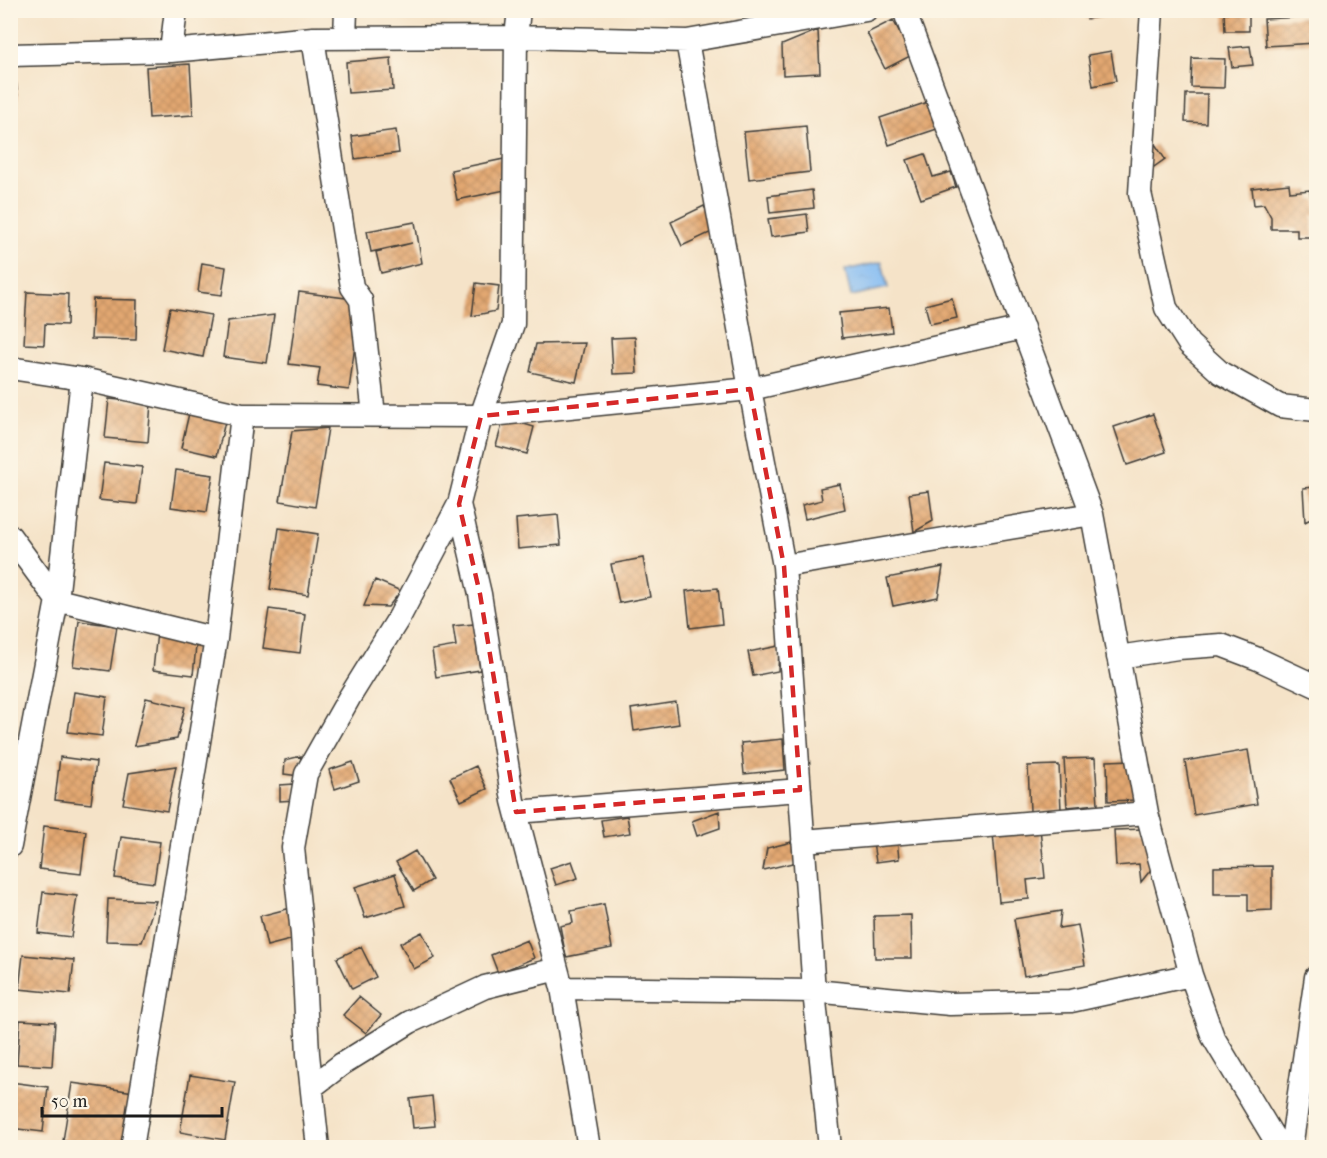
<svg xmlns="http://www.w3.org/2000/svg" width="1327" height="1158" viewBox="0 0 1327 1158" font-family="'IM FELL French Canon',serif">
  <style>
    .water { fill: url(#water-ripples); stroke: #506c88; stroke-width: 1.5 }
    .building { fill: url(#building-cross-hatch) }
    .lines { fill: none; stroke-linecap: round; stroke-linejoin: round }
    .street-casing { stroke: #3d3a36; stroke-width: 25 }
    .street { stroke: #fff; stroke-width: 22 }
    .marked { fill: none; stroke: #d62828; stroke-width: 4.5; stroke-dasharray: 12 8; stroke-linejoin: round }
  </style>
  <defs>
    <pattern id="water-ripples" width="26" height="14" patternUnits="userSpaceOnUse" patternTransform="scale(1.5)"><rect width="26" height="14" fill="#83bbf3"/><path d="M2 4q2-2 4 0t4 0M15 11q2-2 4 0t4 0" fill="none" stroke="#71a0d0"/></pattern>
    <pattern id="building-cross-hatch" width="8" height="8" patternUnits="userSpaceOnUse" patternTransform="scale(1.5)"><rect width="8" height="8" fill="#e2a771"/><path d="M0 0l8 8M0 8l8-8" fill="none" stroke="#c18f61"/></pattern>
  </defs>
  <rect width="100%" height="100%" fill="#fcf5e5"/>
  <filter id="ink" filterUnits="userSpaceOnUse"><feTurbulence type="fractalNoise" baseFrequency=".0167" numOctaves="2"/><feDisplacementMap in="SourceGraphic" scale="12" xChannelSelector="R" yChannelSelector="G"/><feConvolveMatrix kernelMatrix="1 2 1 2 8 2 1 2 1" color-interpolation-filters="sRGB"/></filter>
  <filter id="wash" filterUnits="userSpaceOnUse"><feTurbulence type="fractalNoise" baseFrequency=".008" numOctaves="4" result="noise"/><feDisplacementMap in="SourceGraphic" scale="24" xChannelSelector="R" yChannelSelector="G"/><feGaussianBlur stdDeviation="1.35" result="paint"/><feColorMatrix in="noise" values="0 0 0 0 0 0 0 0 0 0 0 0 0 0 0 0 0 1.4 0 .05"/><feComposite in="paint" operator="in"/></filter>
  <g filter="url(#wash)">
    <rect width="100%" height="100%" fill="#f5e3c8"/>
    <path class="water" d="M 882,262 L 888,288 L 851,296 L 845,270 Z"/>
    <g id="blocks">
      <path class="building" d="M 1086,10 L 1110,10 L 1111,15 L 1087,19 Z
        M 1224,13 L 1249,13 L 1249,31 L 1225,31 Z
        M 1316,16 L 1316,43 L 1266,46 L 1264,19 Z
        M 893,20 L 912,55 L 885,69 L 867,33 Z
        M 818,30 L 820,73 L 783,75 L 782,45 Z
        M 1250,46 L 1253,65 L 1232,67 L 1229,48 Z
        M 1111,51 L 1116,81 L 1093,86 L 1088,55 Z
        M 391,58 L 393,90 L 348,93 L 346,62 Z
        M 1192,58 L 1225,59 L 1224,88 L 1191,87 Z
        M 190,64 L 193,115 L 149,118 L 146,67 Z
        M 15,70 L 18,99 L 10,98 L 10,71 Z
        M 1186,94 L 1207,94 L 1206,123 L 1185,122 Z
        M 928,102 L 937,129 L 889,145 L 880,118 Z
        M 806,126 L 810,172 L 749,179 L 744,132 Z
        M 396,130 L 399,153 L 355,159 L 352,136 Z
        M 1155,144 L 1165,159 L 1151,169 L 1146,151 Z
        M 925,154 L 933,177 L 951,172 L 956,187 L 921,199 L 907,160 Z
        M 504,159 L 510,189 L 457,200 L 451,170 Z
        M 1289,184 L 1290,192 L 1310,190 L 1311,199 L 1316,200 L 1316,216 L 1312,216 L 1313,237 L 1297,237 L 1297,229 L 1271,229 L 1271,217 L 1264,204 L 1254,205 L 1252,188 Z
        M 812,190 L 814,208 L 770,213 L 768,196 Z
        M 704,206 L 716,230 L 682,246 L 671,222 Z
        M 807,214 L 809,232 L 771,237 L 768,219 Z
        M 415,222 L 422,263 L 381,273 L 376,252 L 412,243 L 371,252 L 367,231 Z
        M 202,263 L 226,267 L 222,295 L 198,292 Z
        M 476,283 L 499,286 L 496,311 L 472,316 Z
        M 27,292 L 68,294 L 67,325 L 45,324 L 44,345 L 24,344 Z
        M 299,292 L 361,300 L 349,390 L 317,386 L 320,368 L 289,364 Z
        M 952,298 L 957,318 L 930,324 L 925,305 Z
        M 93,299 L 137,300 L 136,340 L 91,339 Z
        M 170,308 L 211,315 L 203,357 L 162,349 Z
        M 889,308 L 892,332 L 842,338 L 839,313 Z
        M 274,315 L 267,363 L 223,357 L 228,321 Z
        M 635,337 L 637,373 L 613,374 L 611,338 Z
        M 585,343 L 576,382 L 530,372 L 536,344 Z
        M 109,399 L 151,403 L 148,442 L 105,438 Z
        M 190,409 L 226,417 L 217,456 L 181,448 Z
        M 1153,414 L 1166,452 L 1127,465 L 1114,427 Z
        M 504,418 L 534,427 L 527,454 L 496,446 Z
        M 328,428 L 315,507 L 280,501 L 292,431 Z
        M 104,463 L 142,467 L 137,504 L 99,500 Z
        M 176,470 L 213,475 L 207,512 L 171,507 Z
        M 840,484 L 845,509 L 805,519 L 802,505 L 822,500 L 820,488 Z
        M 1316,487 L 1316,516 L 1305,522 L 1303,488 Z
        M 929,491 L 933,521 L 914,532 L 909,494 Z
        M 558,515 L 561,545 L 518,549 L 516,519 Z
        M 279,528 L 318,534 L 308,595 L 270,589 Z
        M 643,558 L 650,597 L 619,603 L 611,564 Z
        M 943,567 L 938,597 L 893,606 L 887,578 Z
        M 375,580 L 401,591 L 388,607 L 364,606 Z
        M 718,588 L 722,624 L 690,628 L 686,591 Z
        M 269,609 L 305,614 L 300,653 L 263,648 Z
        M 79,621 L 117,626 L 110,671 L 73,666 Z
        M 474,624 L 480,670 L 436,677 L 432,650 L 456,646 L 453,626 Z
        M 157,632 L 197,637 L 193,675 L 153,670 Z
        M 779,646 L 778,671 L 753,676 L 748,652 Z
        M 74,692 L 107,697 L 102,736 L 68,732 Z
        M 146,698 L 185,707 L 177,739 L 134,746 Z
        M 676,702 L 679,724 L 634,731 L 631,709 Z
        M 783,739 L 785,770 L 744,774 L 741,743 Z
        M 1248,750 L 1257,804 L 1194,815 L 1185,761 Z
        M 301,756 L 299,776 L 284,774 L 285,760 Z
        M 60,757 L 96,762 L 91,804 L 55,800 Z
        M 1095,758 L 1098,804 L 1067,807 L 1064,759 Z
        M 1132,760 L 1134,800 L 1108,801 L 1107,761 Z
        M 353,762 L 359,781 L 335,789 L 329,770 Z
        M 1059,765 L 1061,810 L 1030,811 L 1028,766 Z
        M 176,766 L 167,811 L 123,804 L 129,773 Z
        M 476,766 L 487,789 L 461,801 L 450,778 Z
        M 294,784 L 295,800 L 280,801 L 280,785 Z
        M 719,811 L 720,828 L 697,836 L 692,821 Z
        M 627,816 L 630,833 L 604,837 L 601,820 Z
        M 44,826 L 86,831 L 81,874 L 39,869 Z
        M 1040,828 L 1045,878 L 1027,880 L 1029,899 L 999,902 L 993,833 Z
        M 1145,829 L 1153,867 L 1141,882 L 1139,864 L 1116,866 L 1114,830 Z
        M 121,837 L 160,842 L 154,883 L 115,878 Z
        M 897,840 L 899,859 L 876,862 L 873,843 Z
        M 796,841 L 801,861 L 763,870 L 767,848 Z
        M 415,851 L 432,880 L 414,891 L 396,862 Z
        M 572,861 L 578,878 L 556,885 L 550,868 Z
        M 1272,866 L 1272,910 L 1248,911 L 1248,894 L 1214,894 L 1214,867 Z
        M 395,874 L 405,906 L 365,918 L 355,887 Z
        M 43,892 L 77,896 L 71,937 L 38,933 Z
        M 108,899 L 156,901 L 142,942 L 106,941 Z
        M 604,904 L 612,948 L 566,957 L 560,926 L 573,923 L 571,911 Z
        M 291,908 L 298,938 L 267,946 L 260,916 Z
        M 1061,911 L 1059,928 L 1078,925 L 1085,965 L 1024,976 L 1014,919 Z
        M 911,915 L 912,958 L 875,958 L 874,916 Z
        M 422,932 L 435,958 L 414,969 L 400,943 Z
        M 527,940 L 534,958 L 498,973 L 491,955 Z
        M 361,947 L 376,977 L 352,989 L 337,958 Z
        M 23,955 L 74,960 L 70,994 L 19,989 Z
        M 359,997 L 381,1015 L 366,1033 L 343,1015 Z
        M 20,1020 L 55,1022 L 52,1066 L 17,1064 Z
        M 190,1075 L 235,1082 L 225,1140 L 180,1132 Z
        M 10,1082 L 48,1087 L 43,1132 L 10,1128 Z
        M 72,1083 L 134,1092 L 125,1148 L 108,1148 L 63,1141 Z
        M 432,1096 L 435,1126 L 413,1128 L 410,1099 Z"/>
    </g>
  </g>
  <g filter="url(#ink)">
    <use href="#blocks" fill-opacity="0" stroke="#3d3a36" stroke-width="1.5"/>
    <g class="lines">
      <defs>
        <path id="street" d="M 519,10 L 516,37 L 513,324 L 481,416 L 459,504 L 480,594 L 513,801 L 562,988 L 589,1148
          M 904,10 L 1092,514 L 1147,813 L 1191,975 L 1213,1037 L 1280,1148
          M 1152,10 L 1140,193 L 1166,308 L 1189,344 L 1221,373 L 1280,406 L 1316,410
          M 313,38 L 352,287 L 361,300 L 374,415
          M 345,38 L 346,10
          M 687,41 L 750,389 L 784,566 L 814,991 L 830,1148
          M 171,51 L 176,10
          M 10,55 L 171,51 L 313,38 L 516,37 L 687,41 L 866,10
          M 10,368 L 82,379 L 242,415 L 481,416 L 750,389 L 1023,328
          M 10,536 L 57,600 L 216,639
          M 784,566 L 1092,514
          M 1118,657 L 1178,648 L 1221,645 L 1258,659 L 1316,686
          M 516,812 L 800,790
          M 803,841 L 1147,813
          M 10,846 L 57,600 L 82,379
          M 562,988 L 814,991 L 950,1004 L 1071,1001 L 1191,975
          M 312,1087 L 342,1064 L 410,1022 L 485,987 L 557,969
          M 132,1148 L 216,639 L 242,415
          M 318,1148 L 308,1054 L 302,934 L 293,848 L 306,774 L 349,698 L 400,616 L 459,504
          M 1291,1148 L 1316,977"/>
      </defs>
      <use href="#street" class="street-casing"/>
      <use href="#street" class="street"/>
    </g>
  </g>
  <path class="marked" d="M 750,389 L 784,566 L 800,790 L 516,812 L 480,594 L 459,504 L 481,416 Z"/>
  <rect width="1327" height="1158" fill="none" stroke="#fcf5e5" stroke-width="36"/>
  <path d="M42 1107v9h180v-9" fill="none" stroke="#1c1c1c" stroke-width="3"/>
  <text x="51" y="1107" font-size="18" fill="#1c1c1c" stroke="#fcf5e5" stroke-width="4.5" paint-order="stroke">50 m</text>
</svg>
